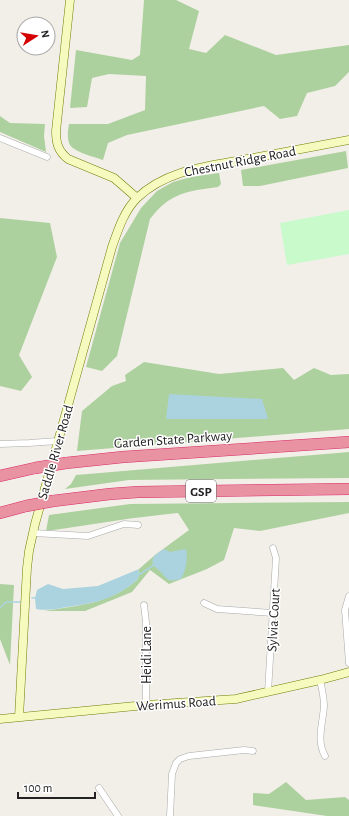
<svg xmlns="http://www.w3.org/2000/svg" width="349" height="816" viewBox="0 0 349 816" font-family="'Alegreya Sans',sans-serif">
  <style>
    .forest { fill: #add19e }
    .park { fill: #c8facc }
    .water { fill: #aad3df }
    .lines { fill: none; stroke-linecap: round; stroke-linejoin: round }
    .stream { stroke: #aad3df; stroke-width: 1.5 }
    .street-casing { stroke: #a9a9a9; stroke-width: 7 }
    .secondary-casing { stroke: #707d05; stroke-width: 9 }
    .highway-casing { stroke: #dc2a67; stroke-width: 12 }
    .street { stroke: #fff; stroke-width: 6 }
    .secondary { stroke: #f7fabf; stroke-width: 8 }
    .highway { stroke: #e892a2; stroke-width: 11 }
    .highway-bridge-casing { stroke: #dc2a67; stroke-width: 12; stroke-linecap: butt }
    .highway-bridge { stroke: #e892a2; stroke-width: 11 }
    .labels { text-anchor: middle; stroke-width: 3; stroke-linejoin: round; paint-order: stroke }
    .shield { fill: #fff; stroke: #646464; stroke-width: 1 }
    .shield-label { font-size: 13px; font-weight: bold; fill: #222 }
    .street-label { font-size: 14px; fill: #222; stroke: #fff }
  </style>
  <rect width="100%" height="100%" fill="#f2efe9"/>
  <path class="forest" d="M 144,0 L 176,0 L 199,11 L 189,49 L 206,53 L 225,35 L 276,55 L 349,45 L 349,72 L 335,86 L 307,93 L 297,116 L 280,119 L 264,106 L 127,135 L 108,143 L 103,160 C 95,157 72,152 69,143 C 67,137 68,130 69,124 L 108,124 L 145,110 L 146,76 L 109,74 L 92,78 L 87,107 L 70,108 L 76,50 L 132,60 L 140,55 Z
    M 0,116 L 10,123 L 45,124 L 44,136 L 46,152 L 0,132 Z
    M 346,151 L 348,168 L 260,186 L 243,186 L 241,170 Z
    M 219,173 L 221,184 L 218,187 C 187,191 170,193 150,219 L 117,356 L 102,371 L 86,367 L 120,243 L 141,208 L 157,191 L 173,182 L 191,177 Z
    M 0,218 L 50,223 L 57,257 L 19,355 L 32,377 L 21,391 L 0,386 Z
    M 144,362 L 219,374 L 283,368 L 294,380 L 314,368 L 331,375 L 349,374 L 349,429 L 77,451 L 82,411 L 112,386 L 126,381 L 125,375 Z
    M 349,452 L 349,478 L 129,480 L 65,489 L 71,484 L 76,475 Z
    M 349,502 L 349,513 L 260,531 L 234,528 L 224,560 L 207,569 L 169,584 L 150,570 L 132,592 L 85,611 L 44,611 C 80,605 110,604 138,579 L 139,569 L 155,555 L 189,530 L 178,513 C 134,517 90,525 46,531 L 49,515 L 130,504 Z
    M 0,584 L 14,585 L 10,665 L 0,639 Z
    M 286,782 L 306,800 L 345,797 L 349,800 L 349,816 L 327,816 L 253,805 L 253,793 L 269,794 Z"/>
  <path class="park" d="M 349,210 L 349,254 L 287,265 L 280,223 Z"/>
  <path class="water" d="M 169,394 L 262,399 L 268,419 L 166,419 Z
    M 164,549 L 170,552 L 186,549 C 188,559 186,570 181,579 C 167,582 169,581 160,571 C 158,569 154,567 153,564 C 150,557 159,552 164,549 Z
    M 139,569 L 138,579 C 116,599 95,603 67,607 C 57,609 47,611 36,609 L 35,598 L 37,590 L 48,584 L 63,589 L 98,586 Z"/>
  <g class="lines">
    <path class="stream" d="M 137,576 L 154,565
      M 32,598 L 36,598
      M 0,608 L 6,602 L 20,602"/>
    <defs>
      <path id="street" d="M 0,138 L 47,157
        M 0,444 L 29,443 L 58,441
        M 33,533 L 88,536 L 124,524 L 138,525
        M 349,596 L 345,610 L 349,663
        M 204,603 L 217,609 L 273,613
        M 144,605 L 146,622 L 146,705
        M 320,680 C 322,689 324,697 324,706 C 323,723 316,740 325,756
        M 268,692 L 276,558 L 273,548
        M 99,788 L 118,816
        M 170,816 L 172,774 L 176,763 L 180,759 L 189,756 L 244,750 L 253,751"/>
      <path id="secondary" d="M 70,0 L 56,131 C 56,143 58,151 68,159 L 114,178 L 137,198
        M 19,717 L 27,568 L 29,551 L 35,524 L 112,247 C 118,230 124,211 137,198 C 168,168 213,166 253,158 C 285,152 317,146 349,140
        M 0,719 L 146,705 L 236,699 L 320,680 L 349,672"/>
      <path id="highway" d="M 66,463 L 123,457 L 349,442
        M 0,476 L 35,468
        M 53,501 L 110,494 L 138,492 L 349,489
        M 0,513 L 26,506"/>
    </defs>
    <use href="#street" class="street-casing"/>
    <use href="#secondary" class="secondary-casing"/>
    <use href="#highway" class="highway-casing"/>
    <use href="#street" class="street"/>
    <use href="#secondary" class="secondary"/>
    <use href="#highway" class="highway"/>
    <defs>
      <path id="highway-bridge" d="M 35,468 L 66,463
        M 26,506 L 53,501"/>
    </defs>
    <use href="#highway-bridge" class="highway-bridge-casing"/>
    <use href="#highway-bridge" class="highway-bridge"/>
  </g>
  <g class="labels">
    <rect class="shield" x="186" y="480" width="30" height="22" rx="3"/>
    <g class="shield-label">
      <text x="201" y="496">GSP</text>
    </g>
    <g class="street-label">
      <text transform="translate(240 161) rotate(-11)" y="5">Chestnut Ridge Road</text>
      <text transform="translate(173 439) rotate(-4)" y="5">Garden State Parkway</text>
      <text transform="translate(55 452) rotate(-74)" y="5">Saddle River Road</text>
      <text transform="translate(273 620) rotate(-87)" y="5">Sylvia Court</text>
      <text transform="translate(146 655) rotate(-90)" y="5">Heidi Lane</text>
      <text transform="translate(176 703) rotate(-4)" y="5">Werimus Road</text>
    </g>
  </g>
  <g transform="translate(36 36) rotate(78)"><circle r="19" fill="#ffffff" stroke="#a7a7a7"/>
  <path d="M0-3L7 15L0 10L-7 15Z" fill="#d40000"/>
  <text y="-6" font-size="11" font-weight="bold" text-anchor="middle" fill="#222222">N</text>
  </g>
  <path d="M18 792v6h77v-6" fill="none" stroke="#222222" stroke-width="2"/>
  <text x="24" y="792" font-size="12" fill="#222222" stroke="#ffffff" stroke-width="3" paint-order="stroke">100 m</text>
</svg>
